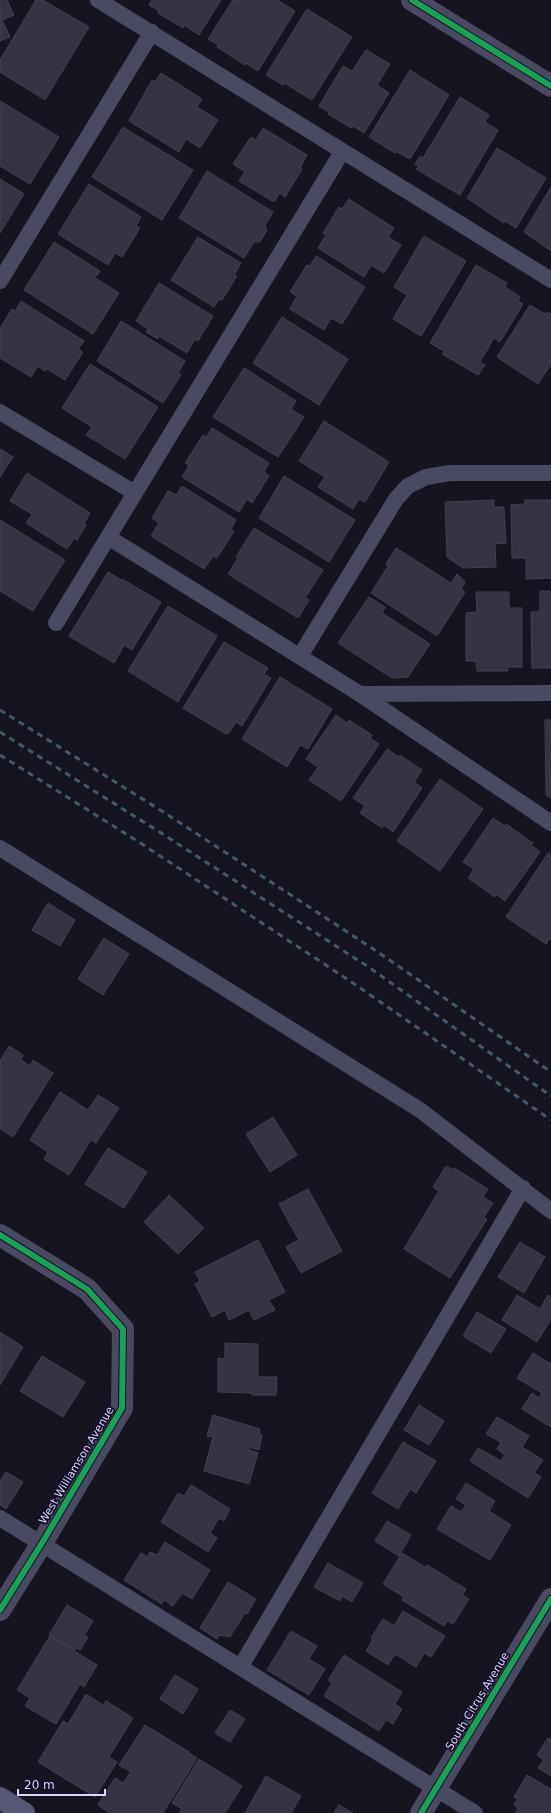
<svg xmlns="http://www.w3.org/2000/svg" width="551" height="1813" viewBox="0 0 551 1813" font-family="'DejaVu Sans',sans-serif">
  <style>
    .building { fill: #343243; stroke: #433f54 }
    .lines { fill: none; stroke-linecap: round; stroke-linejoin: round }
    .service { stroke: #4a4962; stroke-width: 16 }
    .minor { stroke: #4a4962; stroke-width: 22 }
    .tertiary { stroke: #4a4962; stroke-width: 22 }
    .secondary { stroke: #575674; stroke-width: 22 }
    .rail { stroke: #43596b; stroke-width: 3; stroke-dasharray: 6 5; stroke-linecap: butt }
    .cycleway-casing { stroke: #130f26; stroke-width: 8 }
    .cycleway { stroke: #1a9f57; stroke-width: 6 }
    .labels { text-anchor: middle; stroke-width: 3.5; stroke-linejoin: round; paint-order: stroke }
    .street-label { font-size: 11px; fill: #d9d4ff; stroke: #130f26 }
  </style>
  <rect width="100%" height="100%" fill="#161421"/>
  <path class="building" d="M 0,0 L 7,0 L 14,15 L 2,20 L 10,37 L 0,41 Z
    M 36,0 L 43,0 L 89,27 L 45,100 L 0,72 L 0,60 Z
    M 152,0 L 221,0 L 199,35 L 184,25 L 183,28 L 158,13 L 159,11 L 149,5 Z
    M 233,0 L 277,0 L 295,11 L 258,71 L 246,63 L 245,65 L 217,47 L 218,45 L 208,39 Z
    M 307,9 L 352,37 L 312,100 L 284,83 L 283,85 L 266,75 Z
    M 366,50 L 390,64 L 377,85 L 389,93 L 364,133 L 353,126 L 351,128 L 328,114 L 329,112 L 319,106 L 343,66 L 352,71 Z
    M 410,70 L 449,95 L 410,159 L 397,152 L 395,153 L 369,137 Z
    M 161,73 L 202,99 L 197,107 L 218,120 L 200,148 L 186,139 L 179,152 L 129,121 L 152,80 L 155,82 Z
    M 460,97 L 489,115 L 485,122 L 498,130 L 460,195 L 416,169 L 419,166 L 415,164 L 420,156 L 423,158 Z
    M 0,101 L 59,137 L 30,184 L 0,166 Z
    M 123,127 L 193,170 L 162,220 L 92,177 Z
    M 263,128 L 307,155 L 300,168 L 302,169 L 285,197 L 280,193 L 274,202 L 239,181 L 245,172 L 233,164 L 251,137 L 256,140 Z
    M 497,148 L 546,178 L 516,228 L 505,221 L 504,223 L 467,198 Z
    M 207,171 L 273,212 L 265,225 L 267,230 L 260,242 L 254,242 L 244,258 L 179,218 Z
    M 0,179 L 24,194 L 0,233 Z
    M 89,184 L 141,217 L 136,226 L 140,228 L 122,257 L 115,253 L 108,265 L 58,234 Z
    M 551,187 L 551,251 L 524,232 Z
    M 349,199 L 394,228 L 388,237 L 401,245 L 384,273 L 371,265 L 364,277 L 318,248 L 326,235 L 323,233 L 339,207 L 342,209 Z
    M 424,236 L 466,261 L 421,336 L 393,319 L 407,295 L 394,287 Z
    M 198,237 L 241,263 L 234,275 L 237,276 L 222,300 L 219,299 L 214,307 L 171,280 Z
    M 54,242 L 100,271 L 95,278 L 119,293 L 93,334 L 24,290 Z
    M 316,256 L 365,287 L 342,324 L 331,318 L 324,330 L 290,309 L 297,296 L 290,292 L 307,265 L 310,266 Z
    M 476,265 L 507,283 L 505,287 L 520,297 L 518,301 L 523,304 L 500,342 L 494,338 L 480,362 L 485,365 L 478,375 L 442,354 L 444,351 L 430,343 Z
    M 159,283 L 213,316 L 198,341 L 195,339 L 187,353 L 159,336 L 158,339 L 146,332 L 148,329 L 136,321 Z
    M 21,301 L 84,341 L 78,349 L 83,352 L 65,380 L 47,369 L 45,371 L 38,366 L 31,377 L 0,358 L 0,328 L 12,309 L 15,311 Z
    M 530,305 L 545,314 L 547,312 L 551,314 L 551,364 L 538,384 L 497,357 Z
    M 282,317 L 348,359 L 319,405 L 253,363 Z
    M 121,321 L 185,361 L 178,373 L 181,375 L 163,403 L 97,361 Z
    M 90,364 L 158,407 L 125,459 L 86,435 L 92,427 L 62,408 Z
    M 244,368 L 296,401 L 291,409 L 304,417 L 278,457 L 213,417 Z
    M 324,421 L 389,462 L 365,502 L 359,499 L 353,509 L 318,487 L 325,477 L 299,461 Z
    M 212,428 L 269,463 L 264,472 L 269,476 L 252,503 L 247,499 L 239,512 L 182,477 L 189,466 L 185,463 L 203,435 L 206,437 Z
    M 0,449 L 13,457 L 0,477 Z
    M 27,473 L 90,513 L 84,524 L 86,525 L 77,540 L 74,538 L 67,549 L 26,523 L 32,514 L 10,501 Z
    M 284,476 L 355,520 L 329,562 L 259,518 Z
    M 182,486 L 236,520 L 231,529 L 234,531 L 217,558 L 213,556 L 204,569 L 151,536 L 159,523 L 152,518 L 168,491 L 176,495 Z
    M 494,500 L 494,507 L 504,507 L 506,543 L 495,544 L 496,567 L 463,568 L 447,557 L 445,502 Z
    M 525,500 L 551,500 L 551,578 L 526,579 L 526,558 L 512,558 L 511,505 L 525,504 Z
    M 0,520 L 65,560 L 33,611 L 0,591 Z
    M 254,528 L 323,570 L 305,598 L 309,600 L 298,618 L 228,574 L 238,558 L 236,557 Z
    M 396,548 L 451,583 L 457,574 L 465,582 L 461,589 L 465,592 L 437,636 L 371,593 L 388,566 L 386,564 Z
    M 108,572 L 121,580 L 122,579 L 161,602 L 132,650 L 124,645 L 114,663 L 69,636 Z
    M 540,591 L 551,591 L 551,668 L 532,668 L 531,612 L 540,612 Z
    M 476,592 L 509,592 L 509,608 L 522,608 L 522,667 L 508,667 L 508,671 L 477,671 L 476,661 L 466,661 L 466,613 L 477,612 Z
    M 369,597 L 385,607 L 382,613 L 430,644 L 408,677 L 392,678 L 338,643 Z
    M 168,606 L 217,636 L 178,702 L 128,671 Z
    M 224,642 L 268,668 L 264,674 L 271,678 L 242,726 L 236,722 L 229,733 L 226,734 L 183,708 Z
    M 280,677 L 332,709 L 308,749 L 300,745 L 287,767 L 242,739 Z
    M 336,715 L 347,723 L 349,720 L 372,735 L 370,738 L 379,744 L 341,801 L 309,780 L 318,767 L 306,759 Z
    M 545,720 L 551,720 L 551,798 L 546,795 Z
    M 387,749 L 399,757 L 400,755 L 422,770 L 414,782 L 422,788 L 393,832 L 384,825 L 382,828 L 360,813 L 365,806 L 353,798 Z
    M 440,779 L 483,809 L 440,871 L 397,841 Z
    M 493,818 L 505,826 L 506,824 L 533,843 L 531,845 L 540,852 L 505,901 L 496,894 L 495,897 L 468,878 L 474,869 L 463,862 Z
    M 548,853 L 551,855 L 551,937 L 546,944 L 506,917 Z
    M 48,903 L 75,920 L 60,946 L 32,930 Z
    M 104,938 L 129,954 L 103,995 L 78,979 Z
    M 9,1046 L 23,1055 L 21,1060 L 30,1066 L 33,1060 L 53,1073 L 13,1137 L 0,1129 L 0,1061 Z
    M 60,1092 L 88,1110 L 98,1095 L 119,1108 L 96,1143 L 91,1140 L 69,1175 L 44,1159 L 48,1152 L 30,1140 Z
    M 273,1117 L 297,1155 L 270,1172 L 246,1134 Z
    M 108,1148 L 147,1172 L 124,1208 L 85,1184 Z
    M 446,1166 L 453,1170 L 454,1168 L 488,1189 L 483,1197 L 493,1203 L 484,1217 L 487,1219 L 450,1278 L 404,1249 L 439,1191 L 433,1187 Z
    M 308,1189 L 342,1251 L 301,1273 L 286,1247 L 299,1240 L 279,1204 Z
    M 169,1195 L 204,1228 L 178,1254 L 144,1222 Z
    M 258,1240 L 285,1292 L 269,1300 L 275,1310 L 254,1320 L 249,1310 L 229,1320 L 225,1310 L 212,1317 L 195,1284 L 200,1281 L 195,1272 Z
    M 520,1242 L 545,1257 L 524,1293 L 498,1277 Z
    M 517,1295 L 540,1309 L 548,1295 L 551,1297 L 551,1319 L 537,1342 L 502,1320 Z
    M 477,1312 L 506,1329 L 491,1353 L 463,1336 Z
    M 0,1332 L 23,1347 L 0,1385 Z
    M 225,1343 L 258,1344 L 258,1377 L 277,1377 L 276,1395 L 252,1395 L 252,1393 L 218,1392 L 218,1358 L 225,1359 Z
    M 533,1353 L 551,1364 L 551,1427 L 522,1409 L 532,1393 L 539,1398 L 542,1393 L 517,1378 Z
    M 42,1356 L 85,1382 L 63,1417 L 20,1391 Z
    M 419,1405 L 444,1421 L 429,1445 L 404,1430 Z
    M 213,1415 L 260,1429 L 259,1434 L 262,1435 L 259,1450 L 249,1447 L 249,1450 L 258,1453 L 249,1484 L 204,1471 L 213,1437 L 207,1436 Z
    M 497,1417 L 529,1436 L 522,1447 L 543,1460 L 534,1473 L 541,1477 L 528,1498 L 470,1461 L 478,1448 L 501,1461 L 505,1455 L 497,1449 L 501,1442 L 486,1434 Z
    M 403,1442 L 436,1461 L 416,1493 L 410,1489 L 398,1509 L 372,1493 Z
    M 6,1472 L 23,1482 L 6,1509 L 0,1505 L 0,1481 Z
    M 466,1483 L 495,1501 L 489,1511 L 511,1525 L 490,1560 L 437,1529 L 451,1506 L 461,1512 L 466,1505 L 456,1499 Z
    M 191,1485 L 230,1509 L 224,1521 L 219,1518 L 210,1533 L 217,1538 L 208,1552 L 161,1522 L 178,1493 L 184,1496 Z
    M 387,1521 L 411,1535 L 399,1556 L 375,1541 Z
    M 165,1542 L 210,1570 L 192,1599 L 182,1593 L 173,1606 L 164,1600 L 162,1604 L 124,1580 L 141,1553 L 147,1557 L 150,1552 L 157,1555 Z
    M 402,1553 L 425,1567 L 427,1565 L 466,1589 L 462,1595 L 469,1599 L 453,1624 L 447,1621 L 444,1626 L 402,1600 L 404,1597 L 383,1584 Z
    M 328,1563 L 363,1583 L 352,1602 L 342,1596 L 340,1601 L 314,1587 Z
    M 228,1582 L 256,1599 L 247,1614 L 245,1613 L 230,1637 L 219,1635 L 217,1639 L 200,1628 Z
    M 67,1605 L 93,1621 L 84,1635 L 88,1637 L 80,1650 L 77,1648 L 75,1650 L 49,1635 Z
    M 403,1611 L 445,1636 L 431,1657 L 424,1653 L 416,1667 L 395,1654 L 388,1665 L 366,1651 L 373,1639 L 371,1638 L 383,1619 L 394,1626 Z
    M 291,1631 L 317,1646 L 309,1659 L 325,1669 L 309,1695 L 267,1670 Z
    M 50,1636 L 97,1665 L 84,1687 L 80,1684 L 56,1724 L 25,1706 L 30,1698 L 17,1690 Z
    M 344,1655 L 402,1692 L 395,1704 L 402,1709 L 393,1724 L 386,1720 L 379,1731 L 324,1696 L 332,1683 L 328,1680 Z
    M 175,1675 L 198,1689 L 183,1714 L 160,1699 Z
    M 86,1694 L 103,1705 L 106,1701 L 133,1718 L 109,1757 L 117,1762 L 95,1797 L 38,1762 L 63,1721 L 68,1724 Z
    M 230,1710 L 245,1719 L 230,1742 L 215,1733 Z
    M 145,1725 L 189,1752 L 189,1753 L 197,1758 L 163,1813 L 110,1813 L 98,1805 L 115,1778 L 123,1783 L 131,1772 L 119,1765 Z
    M 548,1738 L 551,1740 L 551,1776 L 538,1768 L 544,1760 L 537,1755 Z
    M 199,1759 L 242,1786 L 225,1813 L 179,1813 L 182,1809 L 172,1803 Z
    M 527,1775 L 551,1789 L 551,1813 L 515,1813 L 518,1808 L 514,1805 L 518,1799 L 514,1797 Z
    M 266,1776 L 301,1796 L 291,1813 L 245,1813 Z
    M 339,1805 L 353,1813 L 334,1813 Z"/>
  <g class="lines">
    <path class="service" d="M 98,0 L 551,280
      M 0,281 L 152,32
      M 0,412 L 135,493
      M 108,537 L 360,694 L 551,823
      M 56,623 L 342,152
      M 300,656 L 396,499 L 408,486 L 426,477 L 450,473 L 551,473
      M 360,694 L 551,693
      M 0,848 L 420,1110 L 551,1211
      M 0,1518 L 475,1813
      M 241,1666 L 523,1188"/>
    <path class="minor" d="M 0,1235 L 87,1289 L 123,1329 L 122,1408 L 42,1543 L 0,1610
      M 421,1813 L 551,1599"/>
    <path class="tertiary" d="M 412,0 L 551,86"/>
    <path class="secondary" d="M 0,1798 L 24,1813"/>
    <path class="rail" d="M 0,710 L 165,813 L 378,952 L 551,1072
      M 0,732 L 158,831 L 367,966 L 551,1096
      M 0,755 L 142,844 L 353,983 L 551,1120"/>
    <defs>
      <path id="cycleway" d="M 412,0 L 551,86
        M 0,1235 L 87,1289 L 123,1329 L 122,1408 L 42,1543 L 0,1610
        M 421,1813 L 551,1599"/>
    </defs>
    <use href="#cycleway" class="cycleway-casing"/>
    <use href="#cycleway" class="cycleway"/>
  </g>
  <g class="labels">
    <g class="street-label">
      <text transform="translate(76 1465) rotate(-59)" y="4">West Williamson Avenue</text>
      <text transform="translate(477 1701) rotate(-59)" y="4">South Citrus Avenue</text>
    </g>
  </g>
  <path d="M18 1789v6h87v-6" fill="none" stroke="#d9d4ff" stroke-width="2"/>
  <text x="24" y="1789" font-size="12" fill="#d9d4ff" stroke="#130f26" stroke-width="3" paint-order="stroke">20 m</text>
</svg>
